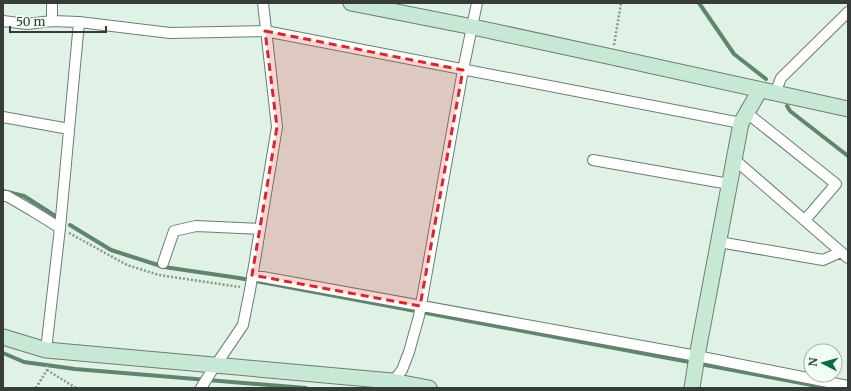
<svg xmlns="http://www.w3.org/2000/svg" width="851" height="391" viewBox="0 0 851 391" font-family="Merriweather,serif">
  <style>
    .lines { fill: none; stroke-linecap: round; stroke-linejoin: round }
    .stream { stroke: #5f866d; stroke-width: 4 }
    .street-casing { stroke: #6c7d71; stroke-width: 12 }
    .secondary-casing { stroke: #6c7d71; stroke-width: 17 }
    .path { stroke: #88958c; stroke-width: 2.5; stroke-dasharray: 2 2; stroke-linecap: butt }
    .street { stroke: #fff; stroke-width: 10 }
    .secondary { stroke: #c8e8d6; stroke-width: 15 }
    .marked { fill: #d62828; fill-opacity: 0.2; stroke: #d62828; stroke-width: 3; stroke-dasharray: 8 5; stroke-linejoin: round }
  </style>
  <rect width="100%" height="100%" fill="#dff2e5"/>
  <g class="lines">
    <path class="stream" d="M 699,3 L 734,54 L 766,79
      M 787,106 L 790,111 L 848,156
      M 3,191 L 24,196 L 57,217
      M 70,225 L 111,250 L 164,267 L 239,278 L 828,388
      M 3,353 L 24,362 L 75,369 L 306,388"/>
    <defs>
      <path id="street" d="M 3,21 L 27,24 L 52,21 L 79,22 L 170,33 L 265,31 L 741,123
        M 52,21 L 52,3
        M 775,93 L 781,78 L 848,12
        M 747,113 L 836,184 L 805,220
        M 3,117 L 69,129
        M 734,159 L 848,258
        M 593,160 L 729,184
        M 3,196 L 7,196 L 31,210 L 60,228
        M 719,242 L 823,260 L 841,252
        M 163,263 L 174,231 L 196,226 L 260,229
        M 252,275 L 697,356 L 848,386
        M 46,350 L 60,228 L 79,22
        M 390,385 L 402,370 L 409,352 L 419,316 L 463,70 L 477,3
        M 201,388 L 211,372 L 243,325 L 250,290 L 277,127 L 263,3"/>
      <path id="secondary" d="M 351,3 L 473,27 L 612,57 L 848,109
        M 3,337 L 46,350 L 392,381 L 429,388
        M 692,388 L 697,356 L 741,123 L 760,90"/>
    </defs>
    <use href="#street" class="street-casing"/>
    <use href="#secondary" class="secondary-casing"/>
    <path class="path" d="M 614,45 L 621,3
      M 69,233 L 127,265 L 159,275 L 240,287
      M 47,370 L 76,388
      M 36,388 L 47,370 L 47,364"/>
    <use href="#street" class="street"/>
    <use href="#secondary" class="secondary"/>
  </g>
  <path class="marked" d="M 265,31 L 463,70 L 420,306 L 252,275 L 277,127 Z"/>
  <rect width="851" height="391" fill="none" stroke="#363d38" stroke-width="8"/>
  <g transform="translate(823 363) rotate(276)"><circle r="19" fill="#effff4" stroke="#a5b1a9"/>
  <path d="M0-3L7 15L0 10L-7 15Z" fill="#0d6b3f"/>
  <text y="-6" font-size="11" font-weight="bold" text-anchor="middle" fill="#363d38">N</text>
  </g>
  <path d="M10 26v6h96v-6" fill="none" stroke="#363d38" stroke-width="2"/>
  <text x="16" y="26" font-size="12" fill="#363d38" stroke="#effff4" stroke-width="3" paint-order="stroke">50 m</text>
</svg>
